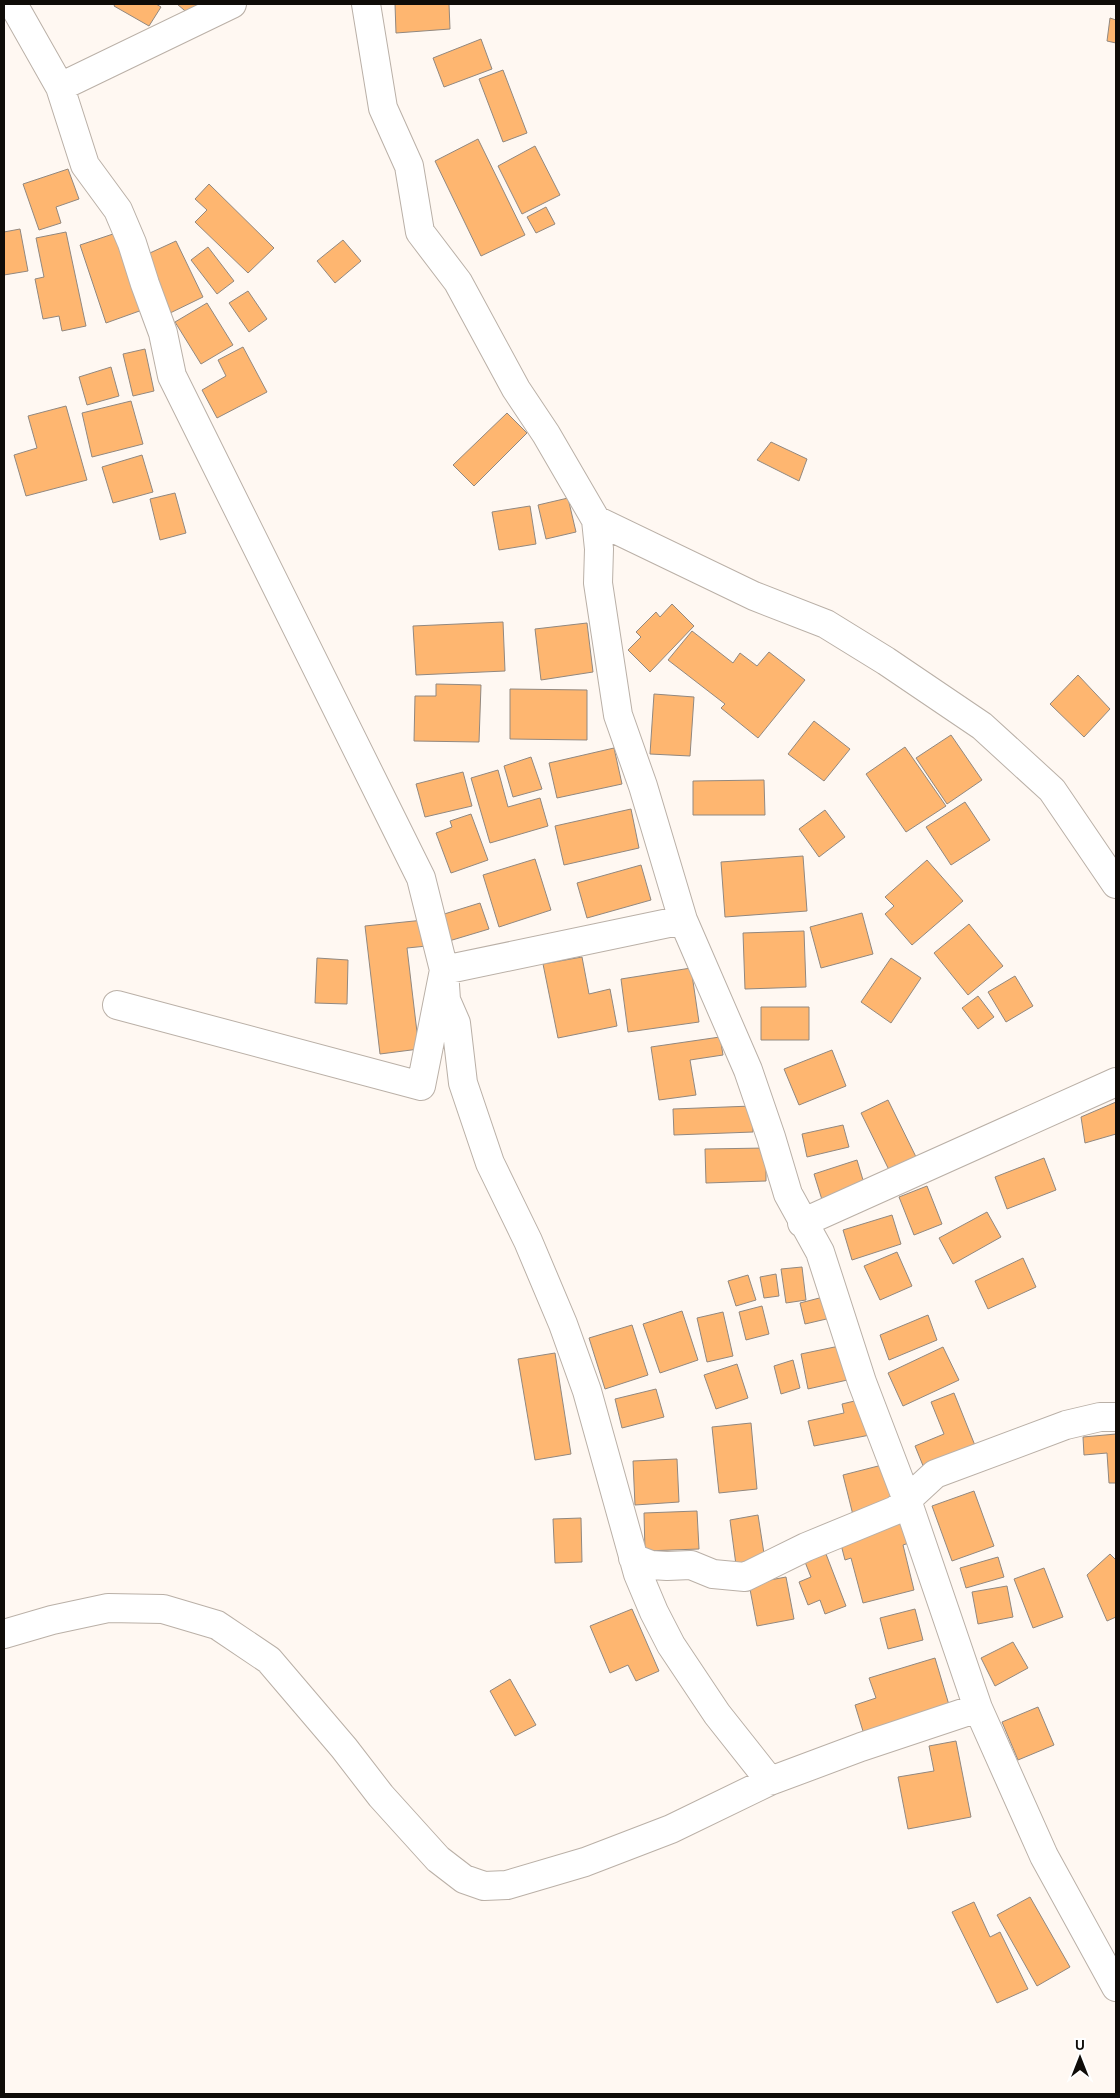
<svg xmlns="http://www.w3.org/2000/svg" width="1120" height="2098" viewBox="0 0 1120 2098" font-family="Figtree,sans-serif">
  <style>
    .building { fill: #feb670; stroke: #92887f }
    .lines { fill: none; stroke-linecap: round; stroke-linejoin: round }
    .minor-casing { stroke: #bab0a7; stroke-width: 30 }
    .minor { stroke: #fff; stroke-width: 28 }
  </style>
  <rect width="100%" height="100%" fill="#fff8f2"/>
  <path class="building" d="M 115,4 L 156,4 L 161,7 L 149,26 L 114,6 Z
    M 177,4 L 214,4 L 198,22 Z
    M 395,4 L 449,4 L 450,29 L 396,33 Z
    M 1110,18 L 1116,20 L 1116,43 L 1107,41 Z
    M 481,39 L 492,69 L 444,87 L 433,58 Z
    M 503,70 L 527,133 L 503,142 L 479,79 Z
    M 478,139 L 525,235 L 481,256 L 435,161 Z
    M 535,146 L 560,195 L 522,214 L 498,166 Z
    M 68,169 L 79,199 L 56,207 L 61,223 L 39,230 L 23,184 Z
    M 209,184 L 274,248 L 248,273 L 195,222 L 207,210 L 195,199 Z
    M 546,207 L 555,224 L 536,233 L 527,217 Z
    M 20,229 L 28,271 L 4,275 L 4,232 Z
    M 66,232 L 86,326 L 62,331 L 59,316 L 43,319 L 35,279 L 44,277 L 36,238 Z
    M 119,232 L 145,309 L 106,323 L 80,245 Z
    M 343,240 L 361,261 L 335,283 L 317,261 Z
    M 176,241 L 203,297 L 166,315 L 139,258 Z
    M 208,247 L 234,281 L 217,294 L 191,260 Z
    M 248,291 L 267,319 L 249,332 L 229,303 Z
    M 207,303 L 233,345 L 201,364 L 175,322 Z
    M 243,347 L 267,392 L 217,418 L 202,390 L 226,376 L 218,360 Z
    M 145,349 L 154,391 L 133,396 L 123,354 Z
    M 111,367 L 119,396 L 87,405 L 79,377 Z
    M 131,401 L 143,444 L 92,457 L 82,413 Z
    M 66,406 L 87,480 L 26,496 L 14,455 L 37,448 L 28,416 Z
    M 507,413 L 527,433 L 474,486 L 453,465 Z
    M 771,442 L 807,459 L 799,481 L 757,460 Z
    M 142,455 L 153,492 L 113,503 L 102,467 Z
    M 175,493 L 186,533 L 160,540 L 150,499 Z
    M 568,498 L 576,532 L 546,539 L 538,505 Z
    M 530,506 L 536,544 L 499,550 L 492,512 Z
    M 672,604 L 694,626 L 650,672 L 628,650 L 641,637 L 636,632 L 656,612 L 660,617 Z
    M 503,622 L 505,671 L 416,675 L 413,626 Z
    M 587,623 L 593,672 L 541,680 L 535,629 Z
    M 692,631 L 733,663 L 740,653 L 757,666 L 769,652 L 805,680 L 758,738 L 721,708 L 725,704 L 668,660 Z
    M 1078,675 L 1110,709 L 1084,737 L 1050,704 Z
    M 436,684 L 481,685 L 479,742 L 414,741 L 415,696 L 436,696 Z
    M 510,689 L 587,690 L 587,740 L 510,739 Z
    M 654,694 L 694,697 L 690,756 L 650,754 Z
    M 814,721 L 850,749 L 824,781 L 788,754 Z
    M 951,735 L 982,780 L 947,804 L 916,758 Z
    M 905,747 L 946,806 L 906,832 L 866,774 Z
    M 614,748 L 622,784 L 557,798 L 549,763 Z
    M 531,757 L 542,789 L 513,797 L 504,766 Z
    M 498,770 L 508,807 L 540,798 L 548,826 L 490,843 L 471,778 Z
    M 463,772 L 472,806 L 425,817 L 416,784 Z
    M 764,780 L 765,815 L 693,815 L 693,781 Z
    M 965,802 L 990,840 L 951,865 L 926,827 Z
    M 631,809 L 639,848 L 564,865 L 555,826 Z
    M 825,810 L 845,837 L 819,857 L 799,829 Z
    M 471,814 L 488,860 L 451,873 L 436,833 L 452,827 L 450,821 Z
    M 803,856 L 807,911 L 725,917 L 721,862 Z
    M 535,859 L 551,910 L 499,927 L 483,875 Z
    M 927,860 L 963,901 L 912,945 L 885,914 L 894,906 L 885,897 Z
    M 641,865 L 651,900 L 587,918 L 577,883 Z
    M 480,903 L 489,929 L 449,941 L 441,915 Z
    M 862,913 L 873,954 L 821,968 L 810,927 Z
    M 424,920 L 427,946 L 407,948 L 419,1049 L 380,1054 L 365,926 Z
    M 969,924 L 1003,966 L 968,995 L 934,953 Z
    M 804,931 L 806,987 L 745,989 L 743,933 Z
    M 582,957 L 589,994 L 610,989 L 617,1026 L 558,1038 L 543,964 Z
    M 317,958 L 348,960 L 347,1004 L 315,1003 Z
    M 891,958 L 921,978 L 891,1023 L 861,1002 Z
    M 691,968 L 699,1022 L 628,1032 L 621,979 Z
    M 1015,976 L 1033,1006 L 1006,1022 L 988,992 Z
    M 978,996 L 994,1017 L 978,1029 L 962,1008 Z
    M 761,1007 L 809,1007 L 809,1040 L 761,1040 Z
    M 720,1037 L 723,1055 L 690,1060 L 696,1095 L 659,1100 L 651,1047 Z
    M 832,1050 L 846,1086 L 799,1105 L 784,1069 Z
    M 888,1100 L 919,1163 L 892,1176 L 861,1113 Z
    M 1116,1102 L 1116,1134 L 1085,1143 L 1081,1117 Z
    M 752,1106 L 753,1132 L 674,1135 L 673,1109 Z
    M 843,1125 L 849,1147 L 807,1157 L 802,1134 Z
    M 766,1148 L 766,1181 L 706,1183 L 705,1149 Z
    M 1044,1158 L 1056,1190 L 1007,1209 L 995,1177 Z
    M 857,1160 L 866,1190 L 823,1203 L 814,1174 Z
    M 927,1186 L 942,1224 L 914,1235 L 899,1197 Z
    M 987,1212 L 1001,1237 L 953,1264 L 939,1238 Z
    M 892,1215 L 901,1244 L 852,1260 L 843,1230 Z
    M 897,1252 L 912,1286 L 880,1300 L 864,1266 Z
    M 1023,1258 L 1036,1287 L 988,1309 L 975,1281 Z
    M 802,1267 L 806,1300 L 786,1303 L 781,1269 Z
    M 776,1274 L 779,1296 L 764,1298 L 760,1277 Z
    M 748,1275 L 756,1300 L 736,1306 L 728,1281 Z
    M 831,1295 L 835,1317 L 805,1324 L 800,1303 Z
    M 762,1306 L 769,1334 L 746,1340 L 739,1312 Z
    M 682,1311 L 698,1360 L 660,1373 L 643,1324 Z
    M 723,1312 L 733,1356 L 707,1362 L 697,1318 Z
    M 928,1315 L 937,1340 L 889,1360 L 880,1335 Z
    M 632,1325 L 648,1375 L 605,1389 L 589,1338 Z
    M 849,1344 L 856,1378 L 808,1389 L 801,1354 Z
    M 943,1347 L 959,1380 L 903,1406 L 888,1373 Z
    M 555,1353 L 571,1454 L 535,1460 L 518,1359 Z
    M 793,1360 L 800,1388 L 781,1394 L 774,1366 Z
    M 737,1364 L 748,1398 L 716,1409 L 704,1375 Z
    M 656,1389 L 664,1417 L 622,1428 L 615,1399 Z
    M 954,1393 L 978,1453 L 926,1473 L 915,1446 L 944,1434 L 931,1402 Z
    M 867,1398 L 875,1434 L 814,1446 L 808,1421 L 844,1413 L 842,1404 Z
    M 751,1423 L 757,1489 L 719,1493 L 712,1427 Z
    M 1116,1434 L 1116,1483 L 1109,1483 L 1107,1453 L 1084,1455 L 1083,1437 Z
    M 677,1459 L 679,1502 L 635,1505 L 633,1461 Z
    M 886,1464 L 897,1503 L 853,1515 L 843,1475 Z
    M 974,1491 L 994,1546 L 952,1561 L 932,1506 Z
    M 697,1511 L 699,1549 L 645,1551 L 644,1513 Z
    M 758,1515 L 765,1560 L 736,1565 L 730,1520 Z
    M 581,1518 L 582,1562 L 555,1563 L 553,1519 Z
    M 910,1518 L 915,1541 L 903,1545 L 914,1590 L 863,1603 L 851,1558 L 845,1560 L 839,1537 Z
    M 826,1554 L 846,1606 L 825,1614 L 820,1600 L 808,1605 L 799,1582 L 811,1577 L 805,1562 Z
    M 1110,1554 L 1116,1560 L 1116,1617 L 1107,1621 L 1087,1575 Z
    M 998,1557 L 1004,1577 L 966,1588 L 960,1568 Z
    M 1044,1568 L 1063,1617 L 1033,1628 L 1014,1579 Z
    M 786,1577 L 794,1619 L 757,1626 L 749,1584 Z
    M 1007,1586 L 1013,1617 L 978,1624 L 972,1592 Z
    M 632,1609 L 659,1671 L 636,1681 L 628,1665 L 610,1673 L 590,1626 Z
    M 915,1609 L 923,1640 L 888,1649 L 880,1618 Z
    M 1013,1642 L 1028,1668 L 995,1686 L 981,1658 Z
    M 935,1658 L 952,1715 L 866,1741 L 855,1705 L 876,1698 L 869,1678 Z
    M 510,1679 L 536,1725 L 515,1736 L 490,1691 Z
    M 1038,1707 L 1054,1745 L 1018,1760 L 1002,1722 Z
    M 956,1741 L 971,1817 L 908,1829 L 898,1777 L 934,1771 L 929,1746 Z
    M 1030,1897 L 1070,1967 L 1037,1986 L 997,1915 Z
    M 974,1902 L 990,1937 L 1000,1932 L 1028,1989 L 997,2003 L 952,1912 Z"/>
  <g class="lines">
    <defs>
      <path id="minor" d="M 13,4 L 60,87 L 232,4
        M 366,4 L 383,108 L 409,166 L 420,232 L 458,282 L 516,389 L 546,434 L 596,520 L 599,549 L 598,583 L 618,715 L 643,786 L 683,920 L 748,1070 L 771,1137 L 788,1194 L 820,1252 L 862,1382 L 907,1500 L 978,1708 L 1044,1856 L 1116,1987
        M 60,87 L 85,165 L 118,210 L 132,243 L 145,284 L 163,333 L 172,376 L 421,878 L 444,970 L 446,1000 L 456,1023 L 463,1083 L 490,1163 L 528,1241 L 563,1324 L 587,1391 L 638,1574 L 654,1612 L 671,1645 L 717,1714 L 770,1781
        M 596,520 L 754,596 L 826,624 L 886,661 L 982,726 L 1052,790 L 1116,884
        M 117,1005 L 421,1086 L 444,970 L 683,920
        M 802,1223 L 1116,1082
        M 633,1558 L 651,1565 L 667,1566 L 691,1565 L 713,1574 L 745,1577 L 806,1547 L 896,1510 L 935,1474 L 1066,1425 L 1100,1417 L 1116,1417
        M 4,1634 L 52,1620 L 108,1608 L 163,1609 L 217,1625 L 269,1660 L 344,1748 L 381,1796 L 438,1859 L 464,1879 L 484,1886 L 507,1885 L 585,1862 L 671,1829 L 770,1781 L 861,1747 L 978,1708"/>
    </defs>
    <use href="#minor" class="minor-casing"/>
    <use href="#minor" class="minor"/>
  </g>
  <rect width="1120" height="2098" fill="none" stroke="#0f0c08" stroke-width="10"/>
  <g transform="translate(1080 2058)" stroke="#ffffff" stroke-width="4" paint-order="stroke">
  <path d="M0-4L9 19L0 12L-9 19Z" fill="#0f0c08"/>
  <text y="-8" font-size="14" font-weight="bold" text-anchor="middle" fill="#0f0c08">U</text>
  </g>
</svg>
